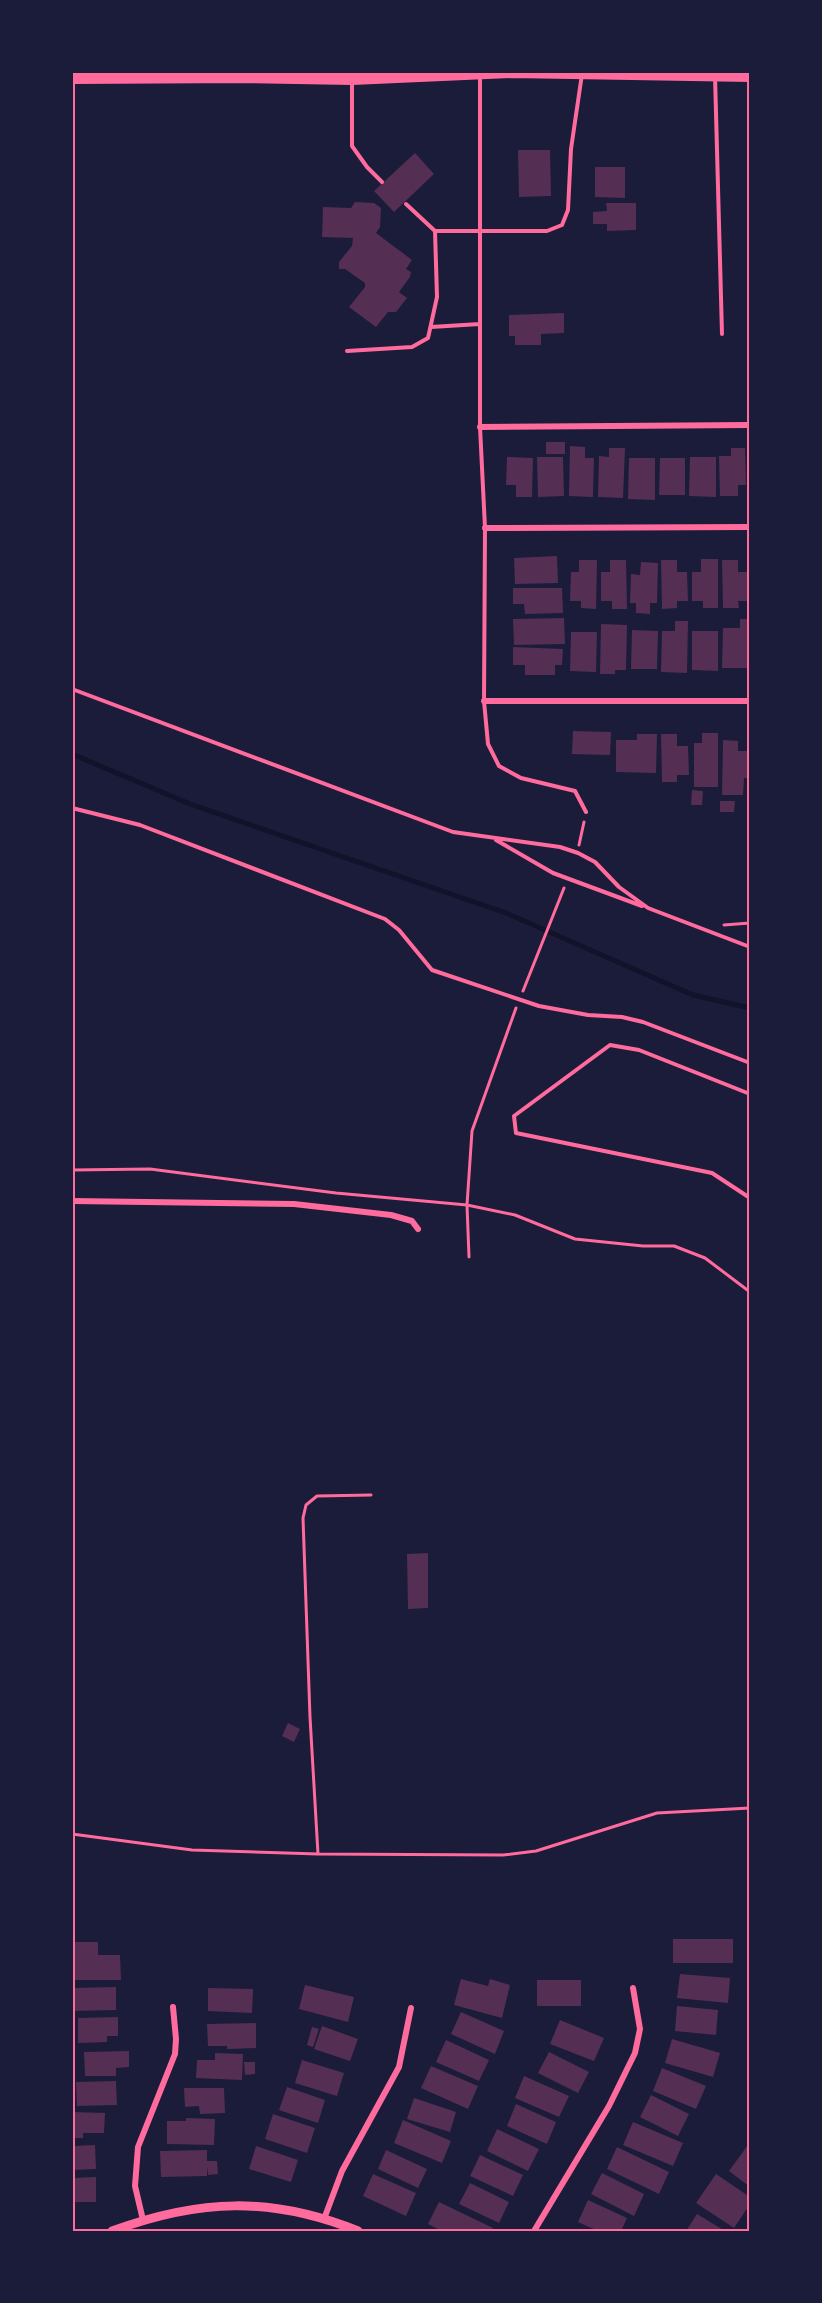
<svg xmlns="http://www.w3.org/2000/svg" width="822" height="2303" viewBox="0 0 822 2303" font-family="Signika,sans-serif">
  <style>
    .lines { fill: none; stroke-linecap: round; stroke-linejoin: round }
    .stream { stroke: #12122b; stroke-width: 5 }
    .building { fill: #542f53 }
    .path { stroke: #ff6b9d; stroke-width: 3 }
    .service { stroke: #ff6b9d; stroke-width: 4 }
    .minor { stroke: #ff6b9d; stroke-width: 6 }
    .tertiary { stroke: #ff6b9d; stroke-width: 9 }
    .primary { stroke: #ff6b9d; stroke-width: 12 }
    .neatline { fill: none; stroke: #ff6b9d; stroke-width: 2 }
  </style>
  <rect width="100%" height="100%" fill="#1b1b3a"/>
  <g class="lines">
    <path class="stream" d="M 72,754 L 190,804 L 506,913 L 693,995 L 750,1008"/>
  </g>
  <path class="building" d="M 518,150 L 550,150 L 551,196 L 519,197 Z
    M 415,153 L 434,174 L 394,212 L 374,191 Z
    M 595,167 L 625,167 L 625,198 L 595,197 Z
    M 355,202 L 374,203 L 381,208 L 380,227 L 376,233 L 412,260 L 406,269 L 411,272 L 410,277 L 399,292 L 407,298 L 396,312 L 388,312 L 376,327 L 349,307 L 365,287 L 365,283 L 345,269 L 339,269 L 339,262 L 352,246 L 353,238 L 322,237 L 323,207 L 351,208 Z
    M 606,203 L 636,203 L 636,230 L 607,231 L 607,224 L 593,224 L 593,212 L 607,211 Z
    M 564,313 L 564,333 L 541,334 L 541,345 L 515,345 L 515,336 L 509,336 L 509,315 Z
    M 546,442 L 565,442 L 565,454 L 546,454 Z
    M 570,446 L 585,447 L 585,458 L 594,458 L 593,497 L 569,496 Z
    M 609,448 L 625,448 L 623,498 L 598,497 L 599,456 L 609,457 Z
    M 731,448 L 745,448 L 746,485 L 738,485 L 738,496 L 720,496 L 719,456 L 731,456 Z
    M 507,457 L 533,458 L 532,497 L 516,497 L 516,485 L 506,485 Z
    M 537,457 L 563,457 L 564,496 L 538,497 Z
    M 690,457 L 716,457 L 716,497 L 689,496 Z
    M 629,458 L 655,458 L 655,500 L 628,499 Z
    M 660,458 L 685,458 L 685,495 L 659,495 Z
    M 557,556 L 558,583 L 515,584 L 514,558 Z
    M 701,559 L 718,559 L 718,608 L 703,608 L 703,601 L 692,601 L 692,572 L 701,572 Z
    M 579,560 L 597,560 L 596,609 L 581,608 L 581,601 L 570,601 L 571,572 L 579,572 Z
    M 610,560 L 626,560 L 627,609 L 612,609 L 612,601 L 601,601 L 601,572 L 610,572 Z
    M 661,560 L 677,560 L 677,572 L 687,572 L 688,601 L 677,601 L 677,608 L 662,609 Z
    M 722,560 L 738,560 L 738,572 L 748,572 L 749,601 L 738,601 L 739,608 L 723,608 Z
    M 641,562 L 658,563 L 657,603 L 650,603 L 650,614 L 636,613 L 636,603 L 630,603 L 631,574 L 640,575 Z
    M 513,588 L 562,588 L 563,613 L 525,614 L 524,604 L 513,604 Z
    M 564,618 L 565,644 L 514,645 L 513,619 Z
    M 740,619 L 749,619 L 748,668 L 722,668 L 723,628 L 740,628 Z
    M 675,621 L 688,621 L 687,673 L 661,672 L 662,631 L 675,631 Z
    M 601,624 L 627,625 L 626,670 L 615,670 L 615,674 L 600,674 Z
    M 632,630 L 658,631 L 657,669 L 631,669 Z
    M 692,631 L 718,631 L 718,671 L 692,670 Z
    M 571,632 L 597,632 L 596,672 L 570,671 Z
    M 513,647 L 563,649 L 562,665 L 555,665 L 555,675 L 525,675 L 525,665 L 513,665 Z
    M 573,731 L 611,732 L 610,755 L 572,754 Z
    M 702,733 L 718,733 L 718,787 L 694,787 L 694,743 L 702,743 Z
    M 637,734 L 657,734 L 656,773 L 616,772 L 616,740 L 637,740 Z
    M 661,734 L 677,734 L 677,746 L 688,746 L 689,775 L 677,775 L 677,782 L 662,782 Z
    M 723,740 L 738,741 L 738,751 L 749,751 L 749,778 L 744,778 L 743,795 L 722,795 Z
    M 692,790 L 703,791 L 702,805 L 691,805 Z
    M 720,801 L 735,801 L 734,812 L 720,812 Z
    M 428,1553 L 428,1608 L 408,1609 L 407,1554 Z
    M 288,1723 L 300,1729 L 294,1742 L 282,1736 Z
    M 673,1939 L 733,1939 L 733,1963 L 673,1963 Z
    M 73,1942 L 98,1942 L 98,1955 L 120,1955 L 121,1980 L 72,1980 Z
    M 680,1974 L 730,1978 L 728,2003 L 677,1998 Z
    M 461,1979 L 488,1986 L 490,1979 L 510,1985 L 502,2018 L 454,2005 Z
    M 537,1980 L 581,1980 L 581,2006 L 537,2006 Z
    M 305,1985 L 354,1997 L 348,2022 L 299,2009 Z
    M 116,1987 L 116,2010 L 72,2011 L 72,1988 Z
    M 208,1988 L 253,1989 L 252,2013 L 208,2011 Z
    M 677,2006 L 718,2010 L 716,2035 L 675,2031 Z
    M 461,2012 L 504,2031 L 495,2054 L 451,2034 Z
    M 118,2017 L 118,2036 L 107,2036 L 107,2042 L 78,2043 L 78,2018 Z
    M 560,2020 L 604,2038 L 594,2061 L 550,2044 Z
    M 256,2023 L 256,2048 L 227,2049 L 227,2046 L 208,2046 L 207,2024 Z
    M 322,2026 L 358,2039 L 350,2061 L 314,2049 Z
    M 312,2027 L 319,2029 L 313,2047 L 307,2045 Z
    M 672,2039 L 720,2053 L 713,2077 L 665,2063 Z
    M 446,2040 L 489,2060 L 479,2081 L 436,2062 Z
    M 129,2051 L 129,2067 L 116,2068 L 116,2076 L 85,2076 L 84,2052 Z
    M 549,2052 L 589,2072 L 578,2093 L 538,2073 Z
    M 215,2053 L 243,2054 L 242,2080 L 196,2078 L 197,2060 L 215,2060 Z
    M 302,2060 L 344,2073 L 337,2096 L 295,2083 Z
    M 244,2062 L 255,2062 L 255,2074 L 245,2075 Z
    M 431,2066 L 478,2086 L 468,2109 L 421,2088 Z
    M 662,2068 L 706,2086 L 696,2109 L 653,2091 Z
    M 524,2076 L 569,2096 L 559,2117 L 515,2098 Z
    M 116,2081 L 117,2105 L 77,2106 L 76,2082 Z
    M 287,2087 L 325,2100 L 318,2123 L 279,2110 Z
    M 184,2088 L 224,2088 L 225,2113 L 200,2114 L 199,2106 L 185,2107 Z
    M 651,2095 L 689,2114 L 678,2136 L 640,2117 Z
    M 414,2098 L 456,2112 L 450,2132 L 407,2119 Z
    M 516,2104 L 556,2122 L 547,2144 L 507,2126 Z
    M 72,2112 L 105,2113 L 104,2133 L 83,2133 L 83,2138 L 72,2138 Z
    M 273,2114 L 315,2128 L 307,2153 L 265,2139 Z
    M 186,2118 L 215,2119 L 214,2145 L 167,2144 L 167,2121 L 186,2121 Z
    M 403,2120 L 451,2141 L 442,2163 L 394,2143 Z
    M 633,2122 L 683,2143 L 673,2166 L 623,2145 Z
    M 497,2129 L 539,2149 L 528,2171 L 487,2151 Z
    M 750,2142 L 750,2187 L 729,2171 Z
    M 95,2145 L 96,2169 L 72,2170 L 72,2146 Z
    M 256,2146 L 298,2160 L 291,2182 L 249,2169 Z
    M 617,2147 L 669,2172 L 659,2194 L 607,2169 Z
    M 207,2150 L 207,2161 L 217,2161 L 218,2174 L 208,2175 L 207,2166 L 207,2176 L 161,2177 L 160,2151 Z
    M 386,2150 L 427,2169 L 418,2188 L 378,2169 Z
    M 480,2155 L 523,2175 L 513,2196 L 470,2176 Z
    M 602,2173 L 644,2194 L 634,2216 L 591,2194 Z
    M 373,2174 L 416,2193 L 406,2216 L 363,2196 Z
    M 716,2174 L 750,2197 L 750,2204 L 734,2228 L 696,2203 Z
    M 96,2177 L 96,2202 L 72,2202 L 72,2178 Z
    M 470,2183 L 509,2202 L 499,2223 L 459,2204 Z
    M 588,2200 L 627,2218 L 621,2231 L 598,2231 L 578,2222 Z
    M 439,2202 L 493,2228 L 491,2231 L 442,2231 L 428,2224 Z
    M 697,2214 L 725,2231 L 686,2231 Z"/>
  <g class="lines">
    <path class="path" d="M 579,845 L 584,822
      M 724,925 L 750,923
      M 523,991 L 564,888
      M 72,1170 L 150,1169 L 336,1193 L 467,1205 L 515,1215 L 575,1239 L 643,1246 L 674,1246 L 705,1258 L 750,1292
      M 469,1257 L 467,1205 L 472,1131 L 516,1008
      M 72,1834 L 192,1850 L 318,1854 L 503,1855 L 536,1851 L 657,1813 L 750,1808
      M 318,1854 L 310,1717 L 303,1518 L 306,1505 L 317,1496 L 371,1495"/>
    <path class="service" d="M 480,76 L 480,427 L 485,528 L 484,701 L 488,744 L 499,766 L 521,778 L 575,791 L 586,812
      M 715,76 L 722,334
      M 352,83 L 352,146 L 367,167 L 382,182
      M 406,204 L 435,231
      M 431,327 L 480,324
      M 347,351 L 412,347 L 428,338 L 437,297 L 435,231 L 547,231 L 562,225 L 568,210 L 571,149 L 582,74
      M 72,689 L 453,832 L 560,847 L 578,853 L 595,862 L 619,887 L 648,908 L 750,947
      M 72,808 L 140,825 L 385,919 L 399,930 L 432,970 L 539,1006 L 588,1015 L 622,1017 L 643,1022 L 750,1063
      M 496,840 L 553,873 L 642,906
      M 750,1094 L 639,1050 L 610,1045 L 514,1116 L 516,1133 L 712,1173 L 750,1198"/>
    <path class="minor" d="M 480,427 L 750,425
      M 485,528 L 750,527
      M 484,701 L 750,701
      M 72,1201 L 294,1204 L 391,1215 L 412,1221 L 418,1229
      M 324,2219 L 342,2171 L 399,2067 L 411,2008
      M 143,2220 L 135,2186 L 138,2147 L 175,2054 L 176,2039 L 173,2007
      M 534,2231 L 609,2106 L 635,2053 L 640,2029 L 633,1988"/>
    <path class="tertiary" d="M 112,2231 C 199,2199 271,2196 358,2231"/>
    <path class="primary" d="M 72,78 L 245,77 L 352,79 L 512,72 L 750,76"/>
  </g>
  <rect width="822" height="2303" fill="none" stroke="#1b1b3a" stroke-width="147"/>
  <rect x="74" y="74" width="674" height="2156" class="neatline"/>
</svg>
